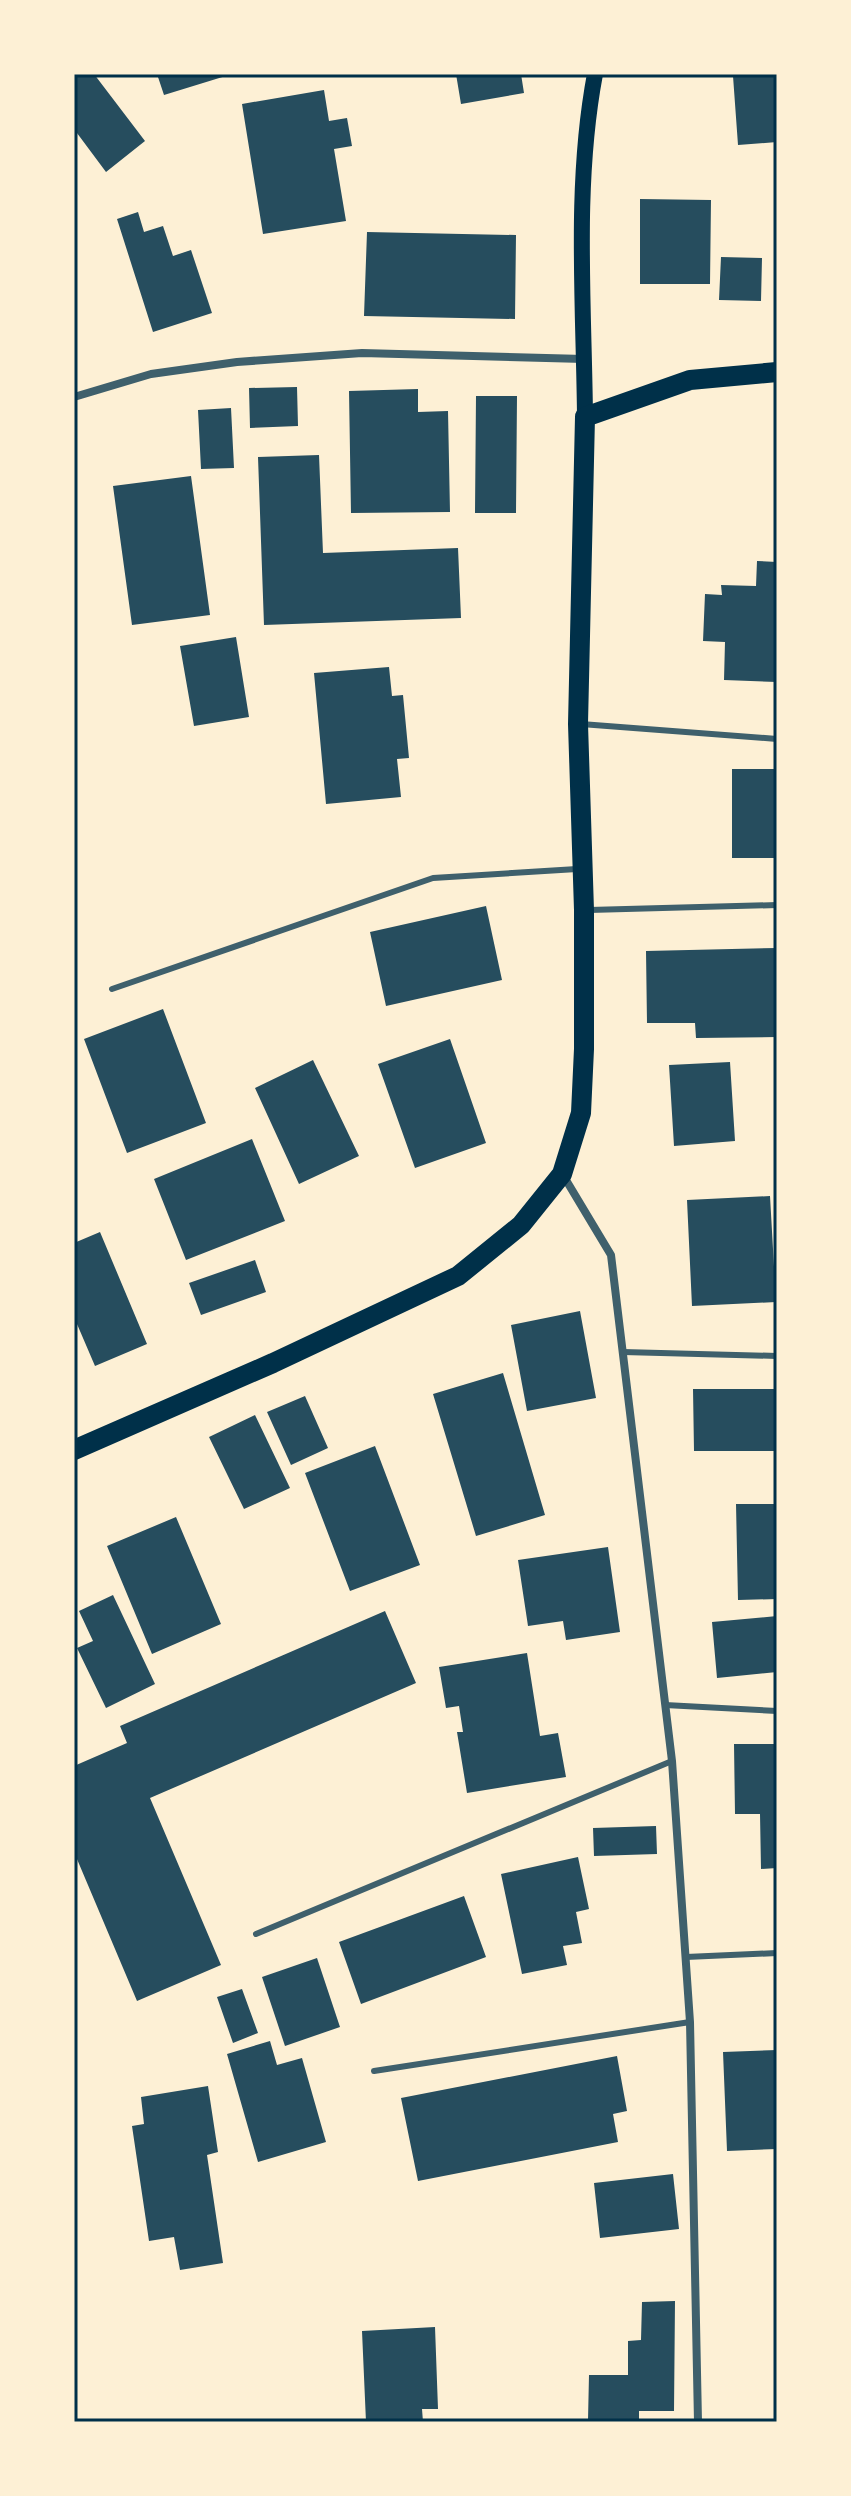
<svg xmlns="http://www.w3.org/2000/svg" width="851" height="2496" font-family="'Roboto Serif',serif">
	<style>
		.building { fill: #264d5e }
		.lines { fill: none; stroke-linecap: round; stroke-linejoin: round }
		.service { stroke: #3f606c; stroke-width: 6 }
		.minor { stroke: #3f606c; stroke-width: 8 }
		.secondary { stroke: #003049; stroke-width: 16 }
		.primary { stroke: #003049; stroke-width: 20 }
		.neatline { fill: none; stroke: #003049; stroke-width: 3 }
	</style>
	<rect width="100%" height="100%" fill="#fdf0d5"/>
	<path class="building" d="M74,74H94L145,141L106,172L74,129Z
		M157,74H229V75L164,95Z
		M456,74H521L524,93L461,104Z
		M777,74V142L738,145L733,76Z
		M324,90L329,121L347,118L352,146L334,149L346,221L263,234L242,104Z
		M640,199L711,200L710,284H640Z
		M138,212L144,232L163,226L173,256L191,250L212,313L153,332L117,219Z
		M367,232L516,235L515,319L364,316Z
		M721,257L762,258L761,301L719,300Z
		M297,387L298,426L250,428L249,388Z
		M418,389V412L448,411L450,512L351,513L349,391Z
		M476,396H517L516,513H475Z
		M231,408L234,468L201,469L198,410Z
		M319,455L323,553L458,548L461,618L264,625L258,457Z
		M191,476L210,615L132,625L113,486Z
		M757,561L777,562V682L724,680L725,642L703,641L705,594L722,595L721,585L756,586Z
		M236,637L249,717L194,726L180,646Z
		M389,667L392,696L403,695L409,758L397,759L401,797L326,804L314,673Z
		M732,769H777V858H732Z
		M486,906L502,980L386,1006L370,932Z
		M777,948V1037L696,1038L695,1023H647L646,951Z
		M163,1009L206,1123L127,1153L84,1039Z
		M450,1039L486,1143L415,1168L378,1064Z
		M313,1060L359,1156L299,1184L255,1088Z
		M730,1062L735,1141L674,1146L669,1065Z
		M252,1139L285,1221L186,1260L154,1179Z
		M770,1196L776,1302L692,1306L687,1200Z
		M100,1232L147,1344L95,1366L74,1317V1243Z
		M255,1260L266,1292L201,1315L189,1283Z
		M580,1311L596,1398L527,1411L511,1325Z
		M503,1373L545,1515L476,1536L433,1394Z
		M693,1389H777V1451H694Z
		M305,1396L328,1448L291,1465L267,1412Z
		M255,1415L290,1488L244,1509L209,1437Z
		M375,1446L420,1565L350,1591L305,1473Z
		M736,1504H777V1599L738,1600Z
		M176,1517L221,1624L152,1654L107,1546Z
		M608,1547L620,1632L566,1640L563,1621L528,1626L518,1560Z
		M113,1595L155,1684L106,1708L77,1648L93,1641L79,1611Z
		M385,1611L416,1683L150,1798L221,1965L137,2001L74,1852V1766L127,1743L120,1726Z
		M777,1616V1672L717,1678L712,1622Z
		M527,1653L540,1736L558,1733L566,1777L467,1793L457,1732H463L459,1706L446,1708L439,1667Z
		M734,1744H777V1868L761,1869L760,1814H735Z
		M656,1826L657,1854L594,1856L593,1828Z
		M578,1857L589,1909L576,1912L582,1943L563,1946L567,1965L522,1974L501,1874Z
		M464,1896L486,1957L361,2004L339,1942Z
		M317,1958L340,2027L285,2046L262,1977Z
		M242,1989L258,2033L233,2043L217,1997Z
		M270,2041L277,2065L302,2058L326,2142L258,2162L227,2054Z
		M777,2050V2149L727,2151L723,2052Z
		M617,2056L627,2111L613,2114L618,2142L418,2181L401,2098Z
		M208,2086L218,2152L207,2155L223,2263L180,2270L174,2237L149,2241L132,2126L144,2124L141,2097Z
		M673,2174L679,2229L600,2238L594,2183Z
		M675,2301L674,2411H639V2420H588L589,2375H628V2341L641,2340L642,2302Z
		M435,2327L438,2409H422L423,2422H366L362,2331Z"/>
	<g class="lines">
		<path class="service" d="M581,724L777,739
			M589,910L777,905
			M112,989L433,878L577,869
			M623,1352L777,1356
			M665,1705L777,1711
			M256,1934L672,1761
			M686,1957L777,1953
			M374,2071L690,2022"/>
		<path class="minor" d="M74,397L151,374L237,362L362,353L584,359
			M563,1175L611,1255L672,1761L690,2022L698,2422"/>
		<path class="secondary" d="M585,417C584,305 574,185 595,74"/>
		<path class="primary" d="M74,1450L273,1363L458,1276L521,1225L562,1174L581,1113L584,1049V910L578,724L585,417L690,380L777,372"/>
	</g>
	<rect width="851" height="2496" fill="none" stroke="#fdf0d5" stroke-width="152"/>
	<rect x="76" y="76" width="699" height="2344" class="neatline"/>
</svg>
